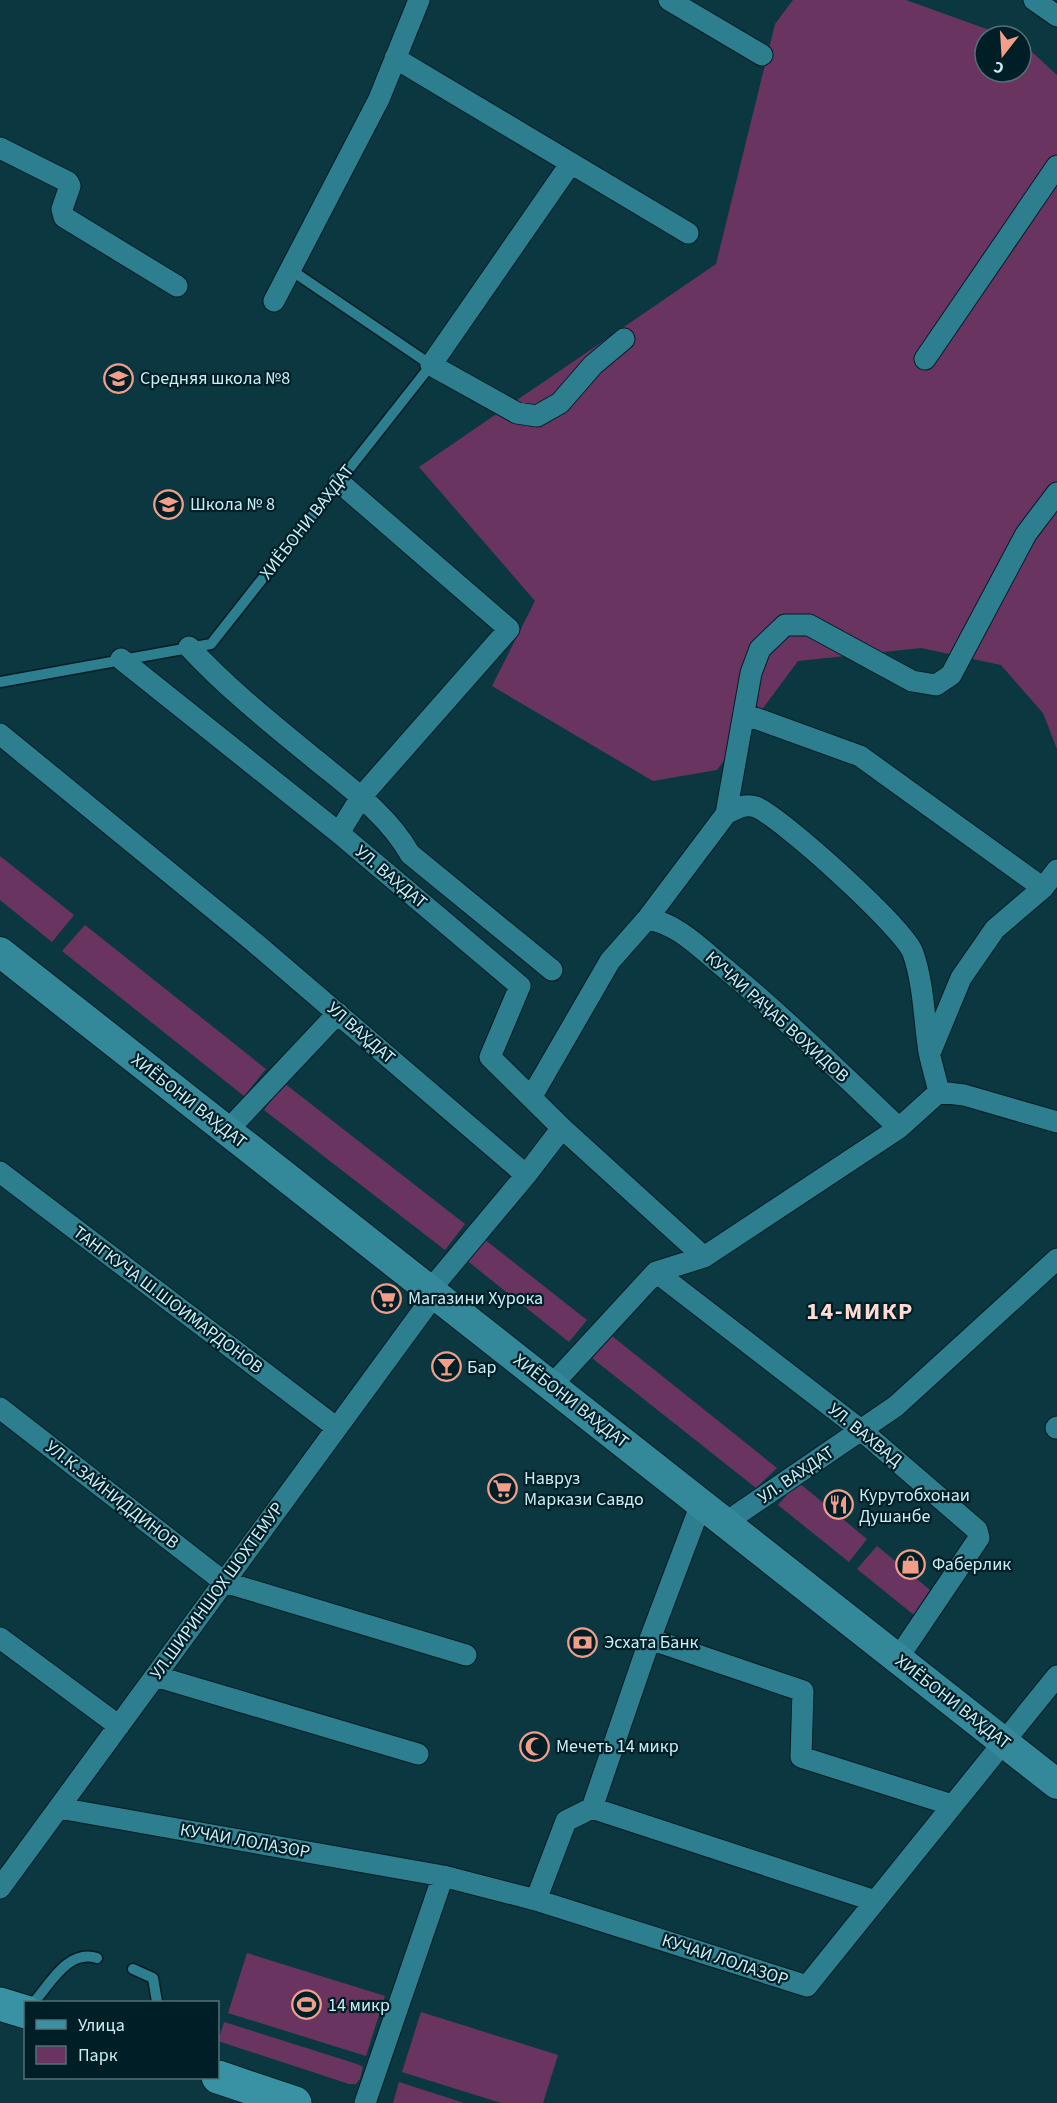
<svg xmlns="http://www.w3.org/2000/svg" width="1057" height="2103" font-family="'Source Sans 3',sans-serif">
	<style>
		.green { fill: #6a3461 }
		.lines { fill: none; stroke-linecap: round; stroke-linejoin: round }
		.service-casing { stroke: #041d22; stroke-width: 13 }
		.minor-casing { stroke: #041d22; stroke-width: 23 }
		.secondary-casing { stroke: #041d22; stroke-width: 32 }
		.primary-casing { stroke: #041d22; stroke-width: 35 }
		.service { stroke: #2d7f90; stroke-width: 10 }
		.minor { stroke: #2d7f90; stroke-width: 21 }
		.secondary { stroke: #33889a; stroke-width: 30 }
		.primary { stroke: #3892a4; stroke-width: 33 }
		.labels { text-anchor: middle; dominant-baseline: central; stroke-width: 4.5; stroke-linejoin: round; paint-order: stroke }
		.poi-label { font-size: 18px; fill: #c8eef6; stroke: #001e25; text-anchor: start }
		.street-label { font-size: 18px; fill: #c8eef6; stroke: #001e25 }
		.district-label { font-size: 24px; font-weight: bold; letter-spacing: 1.5px; fill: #fedbd3; stroke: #001e25 }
	</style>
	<rect width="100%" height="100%" fill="#0b3840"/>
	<path class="green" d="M793,0H906L1006,36H985V72H1021V42L1057,75V749L1043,713L1001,665L921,648L798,661L717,770L653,781L492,686L535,601L419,467L716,264L775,24Z
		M0,856L74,915L52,942L0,900Z
		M85,925L266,1069L244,1096L62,951Z
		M284,1083L465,1224L445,1250L264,1110Z
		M484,1239L587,1320L569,1342L465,1259Z
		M612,1336L777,1468L756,1488L592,1358Z
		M798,1482L867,1539L849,1562L778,1505Z
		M877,1546L930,1590L914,1615L857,1569Z
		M247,1953L385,1996L366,2056L228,2013Z
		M421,2012L558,2055L543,2103H501L402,2072Z
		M224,2022L357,2064L363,2067L360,2079L356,2084H349L218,2041Z
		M399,2082L464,2103H393Z"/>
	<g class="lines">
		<defs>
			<path id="service" d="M0,682L211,644L431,365L291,270
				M133,1969L153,1978L157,2002
				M34,2002C51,1983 68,1949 97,1958"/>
			<path id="minor" d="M669,0L762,55
				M1034,0L1057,16
				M395,58L688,233
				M0,148L68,182L70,186L62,209L64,217L177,286
				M571,163L431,365L517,413L537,416L560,403L593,365L624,339
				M274,301L379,99L419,0
				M925,359L1057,166
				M189,647C228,689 272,724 316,760C349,787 389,816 410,854L552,970
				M121,659L339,833L520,986L490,1057L562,1128
				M744,714L860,756L1043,888
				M0,734L254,942L526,1175L562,1128L704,1257
				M726,814L751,673L760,649L785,625H809L912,681L936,685L951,675L1026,534L1057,493
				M339,833L361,797L509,629L339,482
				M647,919L726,814C736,809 744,803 756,807C781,817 905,929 913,953C924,985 924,1020 929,1052C932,1066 936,1079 939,1092
				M930,1053L961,978L995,929L1043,888L1057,870
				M532,1096L610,961L647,919C678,923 703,951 727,970C787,1020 842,1074 899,1128
				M227,1131L338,1013
				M0,1172L337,1428
				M656,1272L861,1430L977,1530L979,1538L898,1658
				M430,1290L526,1175
				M551,1386L656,1272L704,1257L899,1128L939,1092L964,1095L1057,1122
				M0,1408L224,1582L466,1655
				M1056,1428L1057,1427
				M701,1504L650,1639L592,1808L566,1821L536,1900L807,1986L1057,1676
				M725,1523L896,1406L1057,1259
				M0,1638L119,1726
				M650,1639L803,1691L801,1757L952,1805
				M155,1676L418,1754
				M59,1808L443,1876L536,1900
				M592,1808L875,1901
				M0,1888L435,1294
				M365,2103L443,1876"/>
			<path id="secondary" d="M0,952L1057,1784"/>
			<path id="primary" d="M0,2004L26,2012
				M218,2077L295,2103"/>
		</defs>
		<use href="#service" class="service-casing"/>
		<use href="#minor" class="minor-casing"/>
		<use href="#secondary" class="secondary-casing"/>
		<use href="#primary" class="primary-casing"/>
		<use href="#service" class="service"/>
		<use href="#minor" class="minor"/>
		<use href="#secondary" class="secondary"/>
		<use href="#primary" class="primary"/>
	</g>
	<defs>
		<symbol id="school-ring" viewBox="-11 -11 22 22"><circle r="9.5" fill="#001e25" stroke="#f49e8a" stroke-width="1.5"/><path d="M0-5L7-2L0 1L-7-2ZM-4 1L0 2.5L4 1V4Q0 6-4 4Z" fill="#f49e8a"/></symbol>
		<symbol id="supermarket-ring" viewBox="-11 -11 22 22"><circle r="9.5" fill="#001e25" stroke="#f49e8a" stroke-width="1.5"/><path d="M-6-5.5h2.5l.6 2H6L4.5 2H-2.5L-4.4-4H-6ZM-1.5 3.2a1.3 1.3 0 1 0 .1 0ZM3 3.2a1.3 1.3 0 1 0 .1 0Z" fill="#f49e8a"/></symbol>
		<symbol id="bar-ring" viewBox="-11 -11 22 22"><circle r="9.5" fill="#001e25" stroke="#f49e8a" stroke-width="1.5"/><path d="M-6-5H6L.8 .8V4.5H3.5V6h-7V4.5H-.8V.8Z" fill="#f49e8a"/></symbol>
		<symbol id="restaurant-ring" viewBox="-11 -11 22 22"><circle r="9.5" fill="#001e25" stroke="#f49e8a" stroke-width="1.5"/><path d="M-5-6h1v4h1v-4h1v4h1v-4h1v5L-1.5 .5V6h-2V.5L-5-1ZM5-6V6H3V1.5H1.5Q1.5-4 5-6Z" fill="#f49e8a"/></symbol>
		<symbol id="shop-ring" viewBox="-11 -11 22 22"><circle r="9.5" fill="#001e25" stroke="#f49e8a" stroke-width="1.5"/><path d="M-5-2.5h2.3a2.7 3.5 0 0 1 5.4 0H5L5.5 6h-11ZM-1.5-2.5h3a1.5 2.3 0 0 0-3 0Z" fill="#f49e8a"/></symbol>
		<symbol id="bank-ring" viewBox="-11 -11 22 22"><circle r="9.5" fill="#001e25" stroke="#f49e8a" stroke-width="1.5"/><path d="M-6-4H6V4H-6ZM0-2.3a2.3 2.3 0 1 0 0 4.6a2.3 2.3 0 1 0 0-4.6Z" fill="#f49e8a"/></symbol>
		<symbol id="mosque-ring" viewBox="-11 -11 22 22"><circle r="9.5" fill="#001e25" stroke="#f49e8a" stroke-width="1.5"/><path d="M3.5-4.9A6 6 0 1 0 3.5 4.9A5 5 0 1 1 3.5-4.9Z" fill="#f49e8a"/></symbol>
		<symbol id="stadium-ring" viewBox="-11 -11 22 22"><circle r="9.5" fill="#001e25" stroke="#f49e8a" stroke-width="1.5"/><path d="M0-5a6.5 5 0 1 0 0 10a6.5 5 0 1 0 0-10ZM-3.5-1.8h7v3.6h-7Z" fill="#f49e8a"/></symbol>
	</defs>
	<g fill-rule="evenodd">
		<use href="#school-ring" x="102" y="362" width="33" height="33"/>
		<use href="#school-ring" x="152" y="488" width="33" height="33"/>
		<use href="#supermarket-ring" x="370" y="1282" width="33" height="33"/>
		<use href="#bar-ring" x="430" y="1350" width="33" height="33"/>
		<use href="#supermarket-ring" x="486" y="1472" width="33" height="33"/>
		<use href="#restaurant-ring" x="822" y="1488" width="33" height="33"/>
		<use href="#shop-ring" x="894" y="1548" width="33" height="33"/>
		<use href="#bank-ring" x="566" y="1626" width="33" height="33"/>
		<use href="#mosque-ring" x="518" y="1730" width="33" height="33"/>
		<use href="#stadium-ring" x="290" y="1988" width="33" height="33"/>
	</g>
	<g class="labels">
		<g class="poi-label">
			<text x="140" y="378">Средняя школа №8</text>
			<text x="190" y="504">Школа № 8</text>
			<text x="408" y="1298">Магазини Хурока</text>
			<text x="467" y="1367">Бар</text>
			<text x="524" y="1478">Навруз<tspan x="524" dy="21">Маркази Савдо</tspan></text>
			<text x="859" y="1495">Курутобхонаи<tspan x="859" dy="21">Душанбе</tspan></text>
			<text x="932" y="1564">Фаберлик</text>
			<text x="604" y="1642">Эсхата Банк</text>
			<text x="556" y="1746">Мечеть 14 микр</text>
			<text x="328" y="2005">14 микр</text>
		</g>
		<g class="street-label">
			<text transform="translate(307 522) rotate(-52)">ХИЁБОНИ ВАХДАТ</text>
			<text transform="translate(391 877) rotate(40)">УЛ. ВАХДАТ</text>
			<text transform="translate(777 1017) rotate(42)">КУЧАИ РАҶАБ ВОҲИДОВ</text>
			<text transform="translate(361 1033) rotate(41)">УЛ ВАҲДАТ</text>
			<text transform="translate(189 1101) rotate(38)">ХИЁБОНИ ВАҲДАТ</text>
			<text transform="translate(168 1300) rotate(37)">ТАНГКУЧА Ш.ШОИМАРДОНОВ</text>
			<text transform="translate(571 1401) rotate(38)">ХИЁБОНИ ВАҲДАТ</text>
			<text transform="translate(865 1435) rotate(39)">УЛ. ВАХВАД</text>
			<text transform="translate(796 1475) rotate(-34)">УЛ. ВАХДАТ</text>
			<text transform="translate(112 1495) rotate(38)">УЛ.К.ЗАЙНИДДИНОВ</text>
			<text transform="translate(217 1591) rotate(-54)">УЛ.ШИРИНШОХ ШОХТЕМУР</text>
			<text transform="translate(953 1702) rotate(38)">ХИЁБОНИ ВАҲДАТ</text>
			<text transform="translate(245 1841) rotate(10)">КУЧАИ ЛОЛАЗОР</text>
			<text transform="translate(725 1960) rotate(18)">КУЧАИ ЛОЛАЗОР</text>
		</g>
		<g class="district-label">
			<text x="860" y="1311">14-МИКР</text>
		</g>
	</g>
	<rect x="24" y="2001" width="195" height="78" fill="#001e25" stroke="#507179" stroke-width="1.5"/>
	<rect x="36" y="2020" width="30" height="9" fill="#3892a4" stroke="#507179" stroke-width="1.5"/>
	<text x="78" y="2031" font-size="18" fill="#c8eef6">Улица</text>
	<rect x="36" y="2046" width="30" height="18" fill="#6a3461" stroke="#507179" stroke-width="1.5"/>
	<text x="78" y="2061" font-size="18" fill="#c8eef6">Парк</text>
	<g transform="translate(1003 54) rotate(197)"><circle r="28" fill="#001e25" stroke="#507179" stroke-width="1.5"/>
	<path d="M0-4.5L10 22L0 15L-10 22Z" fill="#f49e8a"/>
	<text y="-9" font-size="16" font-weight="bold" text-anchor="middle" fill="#c8eef6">С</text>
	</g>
</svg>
